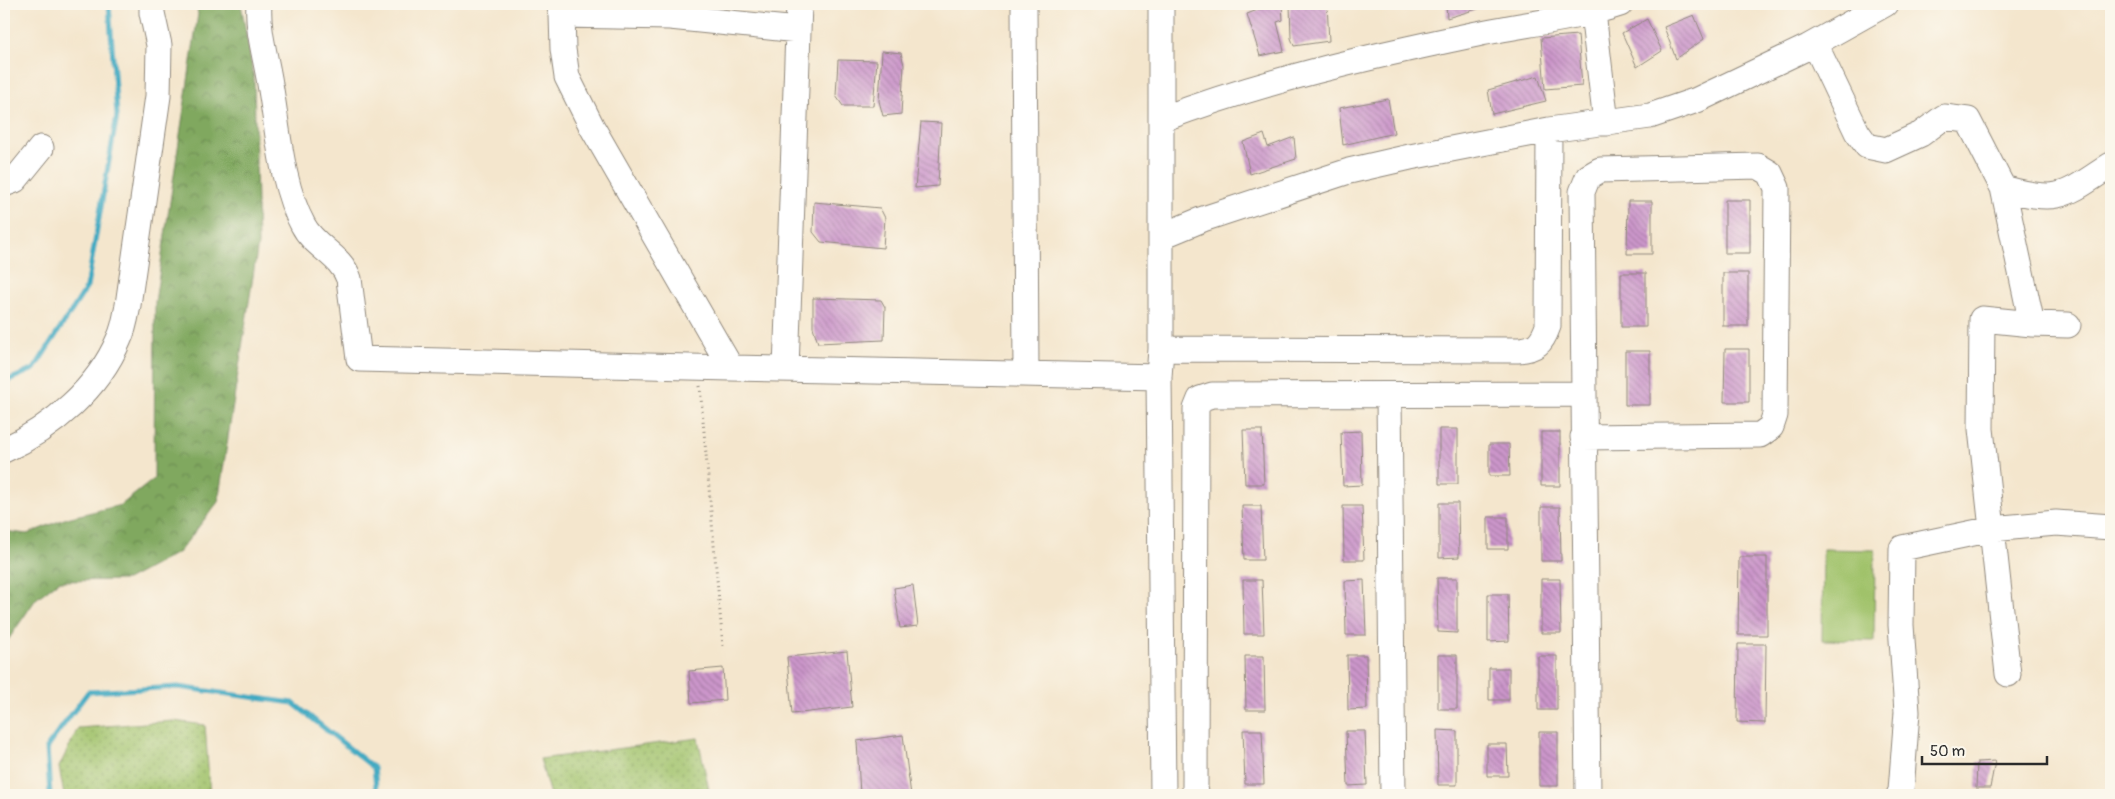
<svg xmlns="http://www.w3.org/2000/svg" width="2115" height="799" font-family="Pangolin,sans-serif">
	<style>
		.grass { fill: url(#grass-dots); stroke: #66764b }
		.forest { fill: url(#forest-crowns); stroke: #566a45 }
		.garden { fill: #a0c26b; stroke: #66764b }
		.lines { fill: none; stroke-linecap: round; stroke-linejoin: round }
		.stream { stroke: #42aac2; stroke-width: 5 }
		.building { fill: url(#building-back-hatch) }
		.minor-casing { stroke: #90887c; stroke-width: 27 }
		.path { stroke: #90887c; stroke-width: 3; stroke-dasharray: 1 4; stroke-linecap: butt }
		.minor { stroke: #fff; stroke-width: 25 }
	</style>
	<defs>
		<pattern id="grass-dots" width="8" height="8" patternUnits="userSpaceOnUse" patternTransform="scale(1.25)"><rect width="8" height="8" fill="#a0c26b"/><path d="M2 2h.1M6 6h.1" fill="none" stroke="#839e58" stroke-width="1.8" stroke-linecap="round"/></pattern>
		<pattern id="forest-crowns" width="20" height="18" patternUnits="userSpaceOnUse" patternTransform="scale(1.25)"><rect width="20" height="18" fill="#80a85f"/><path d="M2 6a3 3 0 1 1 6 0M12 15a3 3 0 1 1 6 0" fill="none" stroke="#69894f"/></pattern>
		<pattern id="building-back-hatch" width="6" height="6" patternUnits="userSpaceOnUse" patternTransform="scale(1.25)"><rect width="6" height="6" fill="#cc96cb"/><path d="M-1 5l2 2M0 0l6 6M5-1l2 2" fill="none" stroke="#a67ba5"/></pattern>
	</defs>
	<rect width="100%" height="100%" fill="#fbf7ec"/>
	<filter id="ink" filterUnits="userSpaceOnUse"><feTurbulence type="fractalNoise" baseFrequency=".02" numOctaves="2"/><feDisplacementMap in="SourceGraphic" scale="10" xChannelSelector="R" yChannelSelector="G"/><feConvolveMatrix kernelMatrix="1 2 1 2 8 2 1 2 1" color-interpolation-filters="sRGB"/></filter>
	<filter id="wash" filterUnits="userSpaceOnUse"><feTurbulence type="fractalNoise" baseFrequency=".0096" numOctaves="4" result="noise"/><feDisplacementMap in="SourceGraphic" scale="20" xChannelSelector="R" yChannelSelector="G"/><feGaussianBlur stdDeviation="1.12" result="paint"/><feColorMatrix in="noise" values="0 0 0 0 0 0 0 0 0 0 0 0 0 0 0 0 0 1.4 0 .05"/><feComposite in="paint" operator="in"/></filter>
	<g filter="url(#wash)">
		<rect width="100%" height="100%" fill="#f4e6cd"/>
		<path class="grass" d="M173,721L205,725L210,795H64L59,767L78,728Z
			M698,738L710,795H550L540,759Z"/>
		<path class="forest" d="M196,4H241L254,79L258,244L218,502L179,552L127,580L59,581L36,599L4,646V531L27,534L67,518L121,505L154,479L155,302L198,14Z"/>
		<path class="garden" d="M1823,549L1875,550L1874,641L1822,640Z"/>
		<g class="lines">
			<path class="stream" d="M4,382L34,369L87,287L117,115L109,4
				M50,795L47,747L88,692L178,687L293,703L374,768L377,795"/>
		</g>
		<g id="blocks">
			<path class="building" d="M1273,4L1282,5L1283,20L1277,22L1284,51L1260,56L1247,14Z
				M1290,4H1327L1329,41L1294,46L1291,38Z
				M1446,4H1483L1484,7L1447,18Z
				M1694,15L1704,39L1676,59L1664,27Z
				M1647,19L1662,51L1637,67L1622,33Z
				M1578,35L1582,86L1545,89L1541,38Z
				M882,51L901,53L904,65L901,114L883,116L879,101Z
				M838,60L877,61L873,106H843L836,96Z
				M1538,76L1546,101L1492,114L1488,90Z
				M1388,99L1394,133L1343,145L1339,108Z
				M921,122L941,123L938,186L915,188Z
				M1264,134L1268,147L1294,137L1296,159L1250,174L1243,142Z
				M1725,200H1750V253H1725Z
				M1628,201H1652V254H1627Z
				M814,202L880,208L885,218L883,248L821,242L813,232Z
				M1621,273H1646V327H1621Z
				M1723,273H1748V326H1723Z
				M813,298L881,300L885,307L884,340L818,343L813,327Z
				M1725,349H1749V402H1724Z
				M1625,351H1650V405H1625Z
				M1439,429H1458V484H1439Z
				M1243,430H1262L1264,484H1245Z
				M1361,431L1362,485L1343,486L1341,432Z
				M1541,432H1560V486H1541Z
				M1489,444H1509L1510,476H1489Z
				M1439,503H1458L1459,557L1439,558Z
				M1242,506H1261L1263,560H1244Z
				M1343,506H1362L1364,560H1344Z
				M1541,507H1560L1561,561H1541Z
				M1488,517H1508V549H1488Z
				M1739,557H1767V635H1738Z
				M1437,578H1457V633L1438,632Z
				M1541,579H1560L1561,633H1541Z
				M1243,580H1262L1264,634H1244Z
				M1364,580L1366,635H1346L1345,581Z
				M913,585L918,626L900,628L894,588Z
				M1488,594H1508L1509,641L1488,642Z
				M1738,644H1766L1765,723L1737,722Z
				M847,651L852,707L792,714L787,657Z
				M1347,655H1366L1367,709L1348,710Z
				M1438,655H1457V709H1438Z
				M1245,656H1264L1265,710H1246Z
				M1538,656H1557V710H1538Z
				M723,668L725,700L691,703L689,671Z
				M1489,668H1509V700H1489Z
				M1243,730H1262L1264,784H1245Z
				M1437,730L1457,731V785H1438Z
				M1346,731H1365L1367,785L1348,786Z
				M1539,732H1558V786H1539Z
				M903,735L911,795H860L857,741Z
				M1487,744H1507L1508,776H1487Z
				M1995,761L1990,788H1976L1977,762Z"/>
		</g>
	</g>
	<g filter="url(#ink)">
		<use href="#blocks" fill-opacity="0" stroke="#90887c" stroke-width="1"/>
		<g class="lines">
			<defs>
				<path id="minor" d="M259,4C257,30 266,58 270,84C278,128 281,185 303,225C314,247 341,255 349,279L359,359L731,368
					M559,4L562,15L563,49L567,77L592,127L731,368L1159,377
					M1024,4L1026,374
					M1161,4V349L1159,377L1163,795
					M1592,4L1606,123
					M562,15L670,17L798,30
					M1815,44L1857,132L1867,146L1886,150L1921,134L1944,117L1968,120L2003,188C2060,204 2064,196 2111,165
					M1162,119C1263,81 1367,57 1472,35C1521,24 1572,20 1620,4
					M4,184L15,180L41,148
					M2003,188L2032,324L1982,319L1981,429L2008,674
					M1162,236L1203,219L1349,171L1410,157L1549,130L1650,116L1697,100L1808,47L1885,4
					M2032,324L2068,325
					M1161,349L1518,350C1536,349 1542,343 1548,326L1549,130
					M786,369L799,4
					M1389,395L1393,795
					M1583,437L1760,435L1771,427L1775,415L1777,188L1770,173L1758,166L1600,170L1588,177L1582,192L1588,795
					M4,450C52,428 98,389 119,339C124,329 126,316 128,305L158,96L159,45L152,13V4
					M1197,795L1195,789L1196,409L1200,399L1212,395L1584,394
					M1899,795L1901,791L1907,712L1901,625L1902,548L1992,529L2056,523L2111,527"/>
			</defs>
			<use href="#minor" class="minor-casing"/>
			<path class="path" d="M700,386L723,647"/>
			<use href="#minor" class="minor"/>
		</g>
	</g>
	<rect width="2115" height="799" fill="none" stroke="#fbf7ec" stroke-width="20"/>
	<path d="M1922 756v8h125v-8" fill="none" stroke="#2b2b2b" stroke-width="2.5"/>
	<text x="1930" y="756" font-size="15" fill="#2b2b2b" stroke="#fbf7ec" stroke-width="4" paint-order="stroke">50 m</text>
</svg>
